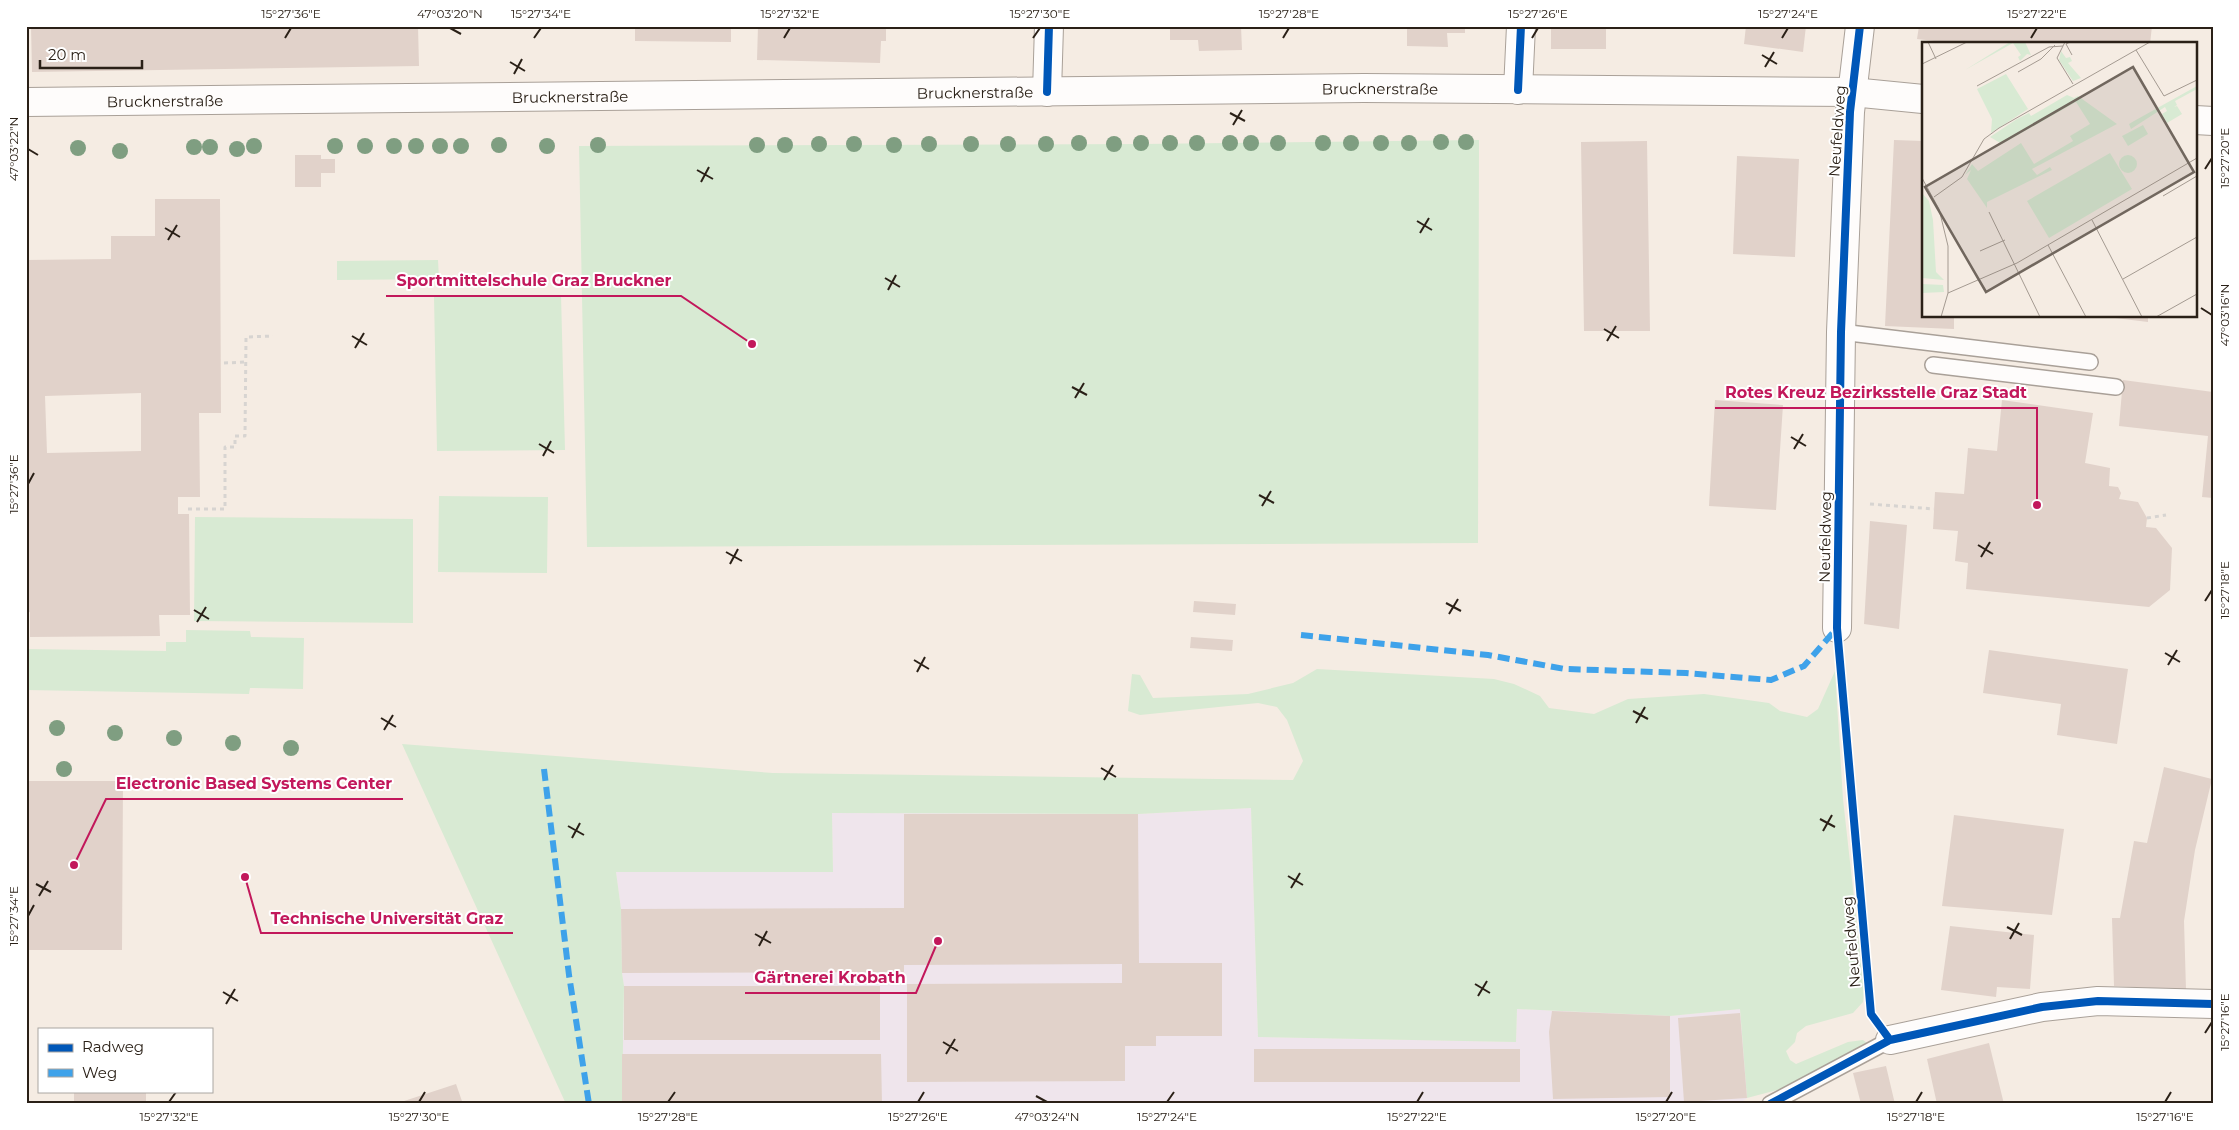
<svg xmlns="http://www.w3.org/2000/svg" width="2239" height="1130" font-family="Montserrat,sans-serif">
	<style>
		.commercial { fill: #efe5ec }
		.green { fill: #d8ead3 }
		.building { fill: #e1d2ca; fill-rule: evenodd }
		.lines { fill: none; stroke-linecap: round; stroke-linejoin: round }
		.service-casing { stroke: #a9a098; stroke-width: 18 }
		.minor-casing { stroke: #a9a098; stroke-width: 30 }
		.secondary-casing { stroke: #a9a098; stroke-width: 30 }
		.path { stroke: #d7d4d1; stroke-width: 3; stroke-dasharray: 4 4; stroke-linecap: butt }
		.service { stroke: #fefcfb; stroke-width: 15 }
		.minor { stroke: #fefcfb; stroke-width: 28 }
		.secondary { stroke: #fefcfb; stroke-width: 28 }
		.quiet { stroke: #3ea2ea; stroke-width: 6; stroke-dasharray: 12 6; stroke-linecap: butt }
		.cycleway-casing { stroke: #fff; stroke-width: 11 }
		.cycleway { stroke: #0057b8; stroke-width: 8 }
		.tree { fill: #7f9e81 }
		.ticks { fill: none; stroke: #2a2017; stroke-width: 2 }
		.labels { text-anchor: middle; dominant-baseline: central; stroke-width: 4; stroke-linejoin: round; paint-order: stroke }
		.street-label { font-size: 15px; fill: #2a2017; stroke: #fff }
		.inset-road { fill: none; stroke: #a49a91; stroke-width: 1 }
		.view { fill: #71675e; fill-opacity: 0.15; stroke: #71675e; stroke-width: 2.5 }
		.inset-edge { fill: none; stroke: #2a2017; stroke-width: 2.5 }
		.leader { fill: none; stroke: #c2185b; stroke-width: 2 }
		.callout-dot { fill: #c2185b; stroke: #fff; stroke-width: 2 }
		.callout-label { font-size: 16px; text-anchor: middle; font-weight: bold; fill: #c2185b; stroke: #fff; stroke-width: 4; stroke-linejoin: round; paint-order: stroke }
		.neatline { fill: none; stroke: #2a2017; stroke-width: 2 }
		.ticks-label { font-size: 12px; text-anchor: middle; fill: #2a2017 }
	</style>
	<rect width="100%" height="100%" fill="#f5ece3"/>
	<path class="commercial" d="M1251,808L1258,1037L1516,1042L1517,1009L1670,1016L1740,1009L1747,1098L1739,1104H622L624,986L622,973L621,909L616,872H833L832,813L1138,814Z"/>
	<path class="green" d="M1479,140L1478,543L587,547L579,146L1142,144Z
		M438,260L439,279L337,280V261Z
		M561,295L565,450L437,451L434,297Z
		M439,496L548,497L547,573L438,572Z
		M195,517L413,519V623L194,621Z
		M186,630L250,631L251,637L304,638L303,689L250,688L249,694L26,690V649L166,651V642H186Z
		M1317,669L1494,679L1514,684L1540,696L1549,708L1594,714L1628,699L1704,694L1769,703L1780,711L1807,717L1818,709L1835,671L1843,799L1864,988L1863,1002L1853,1013L1806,1026L1797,1033L1795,1042L1786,1051L1790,1060L1796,1064L1848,1042L1863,1040L1867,1043L1865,1047L1785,1088L1747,1098L1740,1009L1670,1016L1517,1009L1516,1042L1258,1037L1251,808L1138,814L832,813L833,872H616L621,909L622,973L624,986L622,1104H566L402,744L773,773L1293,780L1303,761L1287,720L1277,707L1258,703L1140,715L1128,711L1132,674L1140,675L1153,698L1248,694L1293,683Z"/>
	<path class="building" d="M31,26H418L419,66L32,72Z
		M635,26H731V42L635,41Z
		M758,26H886V41H881L880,63L757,60Z
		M1170,26H1241L1242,50L1199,51L1198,40H1170Z
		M1407,26H1465V33H1447L1448,47L1407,46Z
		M1551,26H1606V49H1551Z
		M1746,26H1806L1803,52L1744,44Z
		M1919,26H2152L2150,44H1961L1917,39Z
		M1894,140L1923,141V316H1954V329L1885,326Z
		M1647,141L1650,331H1584L1581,142Z
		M295,155H321V159H335V173H321V187H295Z
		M1737,156L1799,159L1795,257L1733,254Z
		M155,199H220L221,413H199L200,497H178V514H189L190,615H159L160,636L30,637V612L26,613V260L111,259V236H155ZM141,393V451L47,453L45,396Z
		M2107,316H2148V322L2107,317Z
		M2123,380L2213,392V498L2202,497L2208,436L2119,426Z
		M1715,400L1783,405L1776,510L1709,506Z
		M2002,400L2093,413L2085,463L2110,468L2109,486L2118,487L2121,493L2119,499L2138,502L2147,518L2146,527L2156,528L2172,548L2170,590L2149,607L1966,589L1968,563L1955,561L1958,531L1933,529L1935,492L1964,494L1968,448L1997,451Z
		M1870,521L1907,525L1899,629L1864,624Z
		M1194,601L1236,604L1235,615L1193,612Z
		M1191,637L1233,640L1232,651L1190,648Z
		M1989,650L2128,669L2117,744L2057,735L2061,704L1983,693Z
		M2164,767L2212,779L2195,850L2184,921L2186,990L2114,986L2112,918H2120L2134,841L2147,843Z
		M26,781H123L122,950H26Z
		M904,814H1138L1139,963H1222V1036H1156V1046H1125V1081L907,1082V984L1122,983V964L904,965V972L622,973L621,909L904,908Z
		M1954,815L2064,829L2052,915L1942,906Z
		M1950,926L2034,935L2030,989L1997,987L1996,997L1941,990Z
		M624,986H880V1040H624Z
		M1552,1011L1670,1016V1097L1553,1099L1549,1032Z
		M1740,1013L1747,1098L1684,1102L1678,1018Z
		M1989,1043L2004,1104H1937L1927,1059Z
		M1254,1049H1520V1082H1254Z
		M622,1054H881L882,1104H622Z
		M1886,1066L1895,1104H1861L1853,1073Z
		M456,1084L463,1104H398V1103Z
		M74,1091H146V1104H74Z
		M1156,1101H1411L1412,1104H1156Z"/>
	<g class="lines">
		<defs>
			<path id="service" d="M1841,332L2090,362
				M1933,365L2116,387
				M1770,1104L1890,1040"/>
			<path id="minor" d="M1518,90L1521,26
				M1047,92L1049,26
				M1837,628L1841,332L1850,112L1860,26
				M1890,1040L2042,1007L2098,1001L2213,1004"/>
			<g id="secondary">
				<path id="s1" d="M26,102L1364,88L1852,92L1923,99"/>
				<path d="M2195,120L2213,121"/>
			</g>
		</defs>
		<use href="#service" class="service-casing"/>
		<use href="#minor" class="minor-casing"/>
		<use href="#secondary" class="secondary-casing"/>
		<path class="path" d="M224,363L246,362
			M1870,504L1934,509
			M188,509H225V447H235V436H245L246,337L273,336
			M2147,518L2166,515"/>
		<use href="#service" class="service"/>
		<use href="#minor" class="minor"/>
		<use href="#secondary" class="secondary"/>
		<path class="quiet" d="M1301,635L1488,655L1565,669L1686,673L1771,680L1804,666L1837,628
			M544,769L569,975L589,1104"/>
		<defs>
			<path id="cycleway" d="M1860,26L1850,112L1841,332L1837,628L1871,1014L1890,1040
				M1518,90L1521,26
				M1047,92L1049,26
				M1770,1104L1890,1040L2042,1007L2098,1001L2213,1004"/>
		</defs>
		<use href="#cycleway" class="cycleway-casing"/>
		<use href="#cycleway" class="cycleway"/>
	</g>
	<g class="tree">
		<circle cx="1441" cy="142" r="8"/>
		<circle cx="1466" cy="142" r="8"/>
		<circle cx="1079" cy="143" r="8"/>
		<circle cx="1141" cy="143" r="8"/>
		<circle cx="1170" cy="143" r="8"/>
		<circle cx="1197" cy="143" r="8"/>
		<circle cx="1230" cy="143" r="8"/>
		<circle cx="1251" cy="143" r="8"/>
		<circle cx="1278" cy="143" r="8"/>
		<circle cx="1323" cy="143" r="8"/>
		<circle cx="1351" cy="143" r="8"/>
		<circle cx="1381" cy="143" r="8"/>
		<circle cx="1409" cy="143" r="8"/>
		<circle cx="819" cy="144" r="8"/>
		<circle cx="854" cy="144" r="8"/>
		<circle cx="929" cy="144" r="8"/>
		<circle cx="971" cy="144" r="8"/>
		<circle cx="1008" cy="144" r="8"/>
		<circle cx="1046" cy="144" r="8"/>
		<circle cx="1114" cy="144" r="8"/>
		<circle cx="499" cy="145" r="8"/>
		<circle cx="598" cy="145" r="8"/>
		<circle cx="757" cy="145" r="8"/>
		<circle cx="785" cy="145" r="8"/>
		<circle cx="894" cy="145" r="8"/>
		<circle cx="254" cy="146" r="8"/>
		<circle cx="335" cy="146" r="8"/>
		<circle cx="365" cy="146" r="8"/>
		<circle cx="394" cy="146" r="8"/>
		<circle cx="416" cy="146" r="8"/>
		<circle cx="440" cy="146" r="8"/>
		<circle cx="461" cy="146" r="8"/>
		<circle cx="547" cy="146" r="8"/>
		<circle cx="194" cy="147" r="8"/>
		<circle cx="210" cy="147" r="8"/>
		<circle cx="78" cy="148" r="8"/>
		<circle cx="237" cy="149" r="8"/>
		<circle cx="120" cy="151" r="8"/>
		<circle cx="57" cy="728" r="8"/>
		<circle cx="115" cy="733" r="8"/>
		<circle cx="174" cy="738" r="8"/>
		<circle cx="233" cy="743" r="8"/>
		<circle cx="291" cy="748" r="8"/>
		<circle cx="64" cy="769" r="8"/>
	</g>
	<path class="ticks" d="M450,28L461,34M285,38L291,28M534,38L541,28M784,38L790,28M1033,38L1040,28M1283,38L1289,28M1532,38L1538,28M1782,38L1788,28M2031,38L2037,28M1762,55L1777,64M510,62L525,71M1765,67L1774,52M514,74L522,59M1230,113L1245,121M1233,125L1242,110M28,149L38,155M2205,169L2212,158M697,170L713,179M701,182L709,167M1417,221L1432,230M165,228L180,237M1420,233L1429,218M168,240L177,225M885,278L900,287M888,290L896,275M2201,308L2212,315M1604,329L1619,338M352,336L367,345M1607,341L1616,326M355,348L364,333M1072,387L1087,395M1075,398L1084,383M1791,437L1806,446M539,444L554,453M1794,449L1803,434M543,456L551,441M28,484L34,473M1259,495L1274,503M1262,506L1271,491M1978,545L1993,554M726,552L742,561M1981,557L1990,542M730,564L738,549M2205,601L2212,590M1446,603L1461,611M194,610L209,619M1449,614L1458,599M197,622L206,607M2165,653L2180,662M914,660L929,669M2168,665L2177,650M917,672L925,657M1633,711L1648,719M381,718L396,727M1636,723L1645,707M384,730L393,715M1101,768L1116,777M1104,780L1113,765M1820,819L1835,827M568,826L584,835M1823,831L1832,815M572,838L580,823M1288,876L1303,885M36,884L51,892M1291,888L1300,873M39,896L48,881M28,916L34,905M2007,927L2022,935M755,934L771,943M2010,939L2019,923M759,946L767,931M1475,984L1490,993M223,992L238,1001M1478,996L1487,981M226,1004L235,989M2205,1033L2212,1022M943,1042L958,1051M946,1054L955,1039M1036,1096L1047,1102M169,1102L176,1092M419,1102L425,1092M668,1102L675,1092M918,1102L924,1092M1167,1102L1174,1092M1417,1102L1423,1092M1666,1102L1672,1092M1916,1102L1922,1092M2165,1102L2171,1092"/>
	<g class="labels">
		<g class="street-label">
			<text stroke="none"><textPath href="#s1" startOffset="1354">Brucknerstraße</textPath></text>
			<text stroke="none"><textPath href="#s1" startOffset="949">Brucknerstraße</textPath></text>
			<text stroke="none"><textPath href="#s1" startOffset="544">Brucknerstraße</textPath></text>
			<text stroke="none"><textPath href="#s1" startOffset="139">Brucknerstraße</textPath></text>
			<text transform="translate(1837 131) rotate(-86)">Neufeldweg</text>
			<text transform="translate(1825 537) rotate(-89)">Neufeldweg</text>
			<text transform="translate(1851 942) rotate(-95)">Neufeldweg</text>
		</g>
	</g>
	<g transform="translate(1922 42)">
		<rect width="275" height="275" fill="#f5ece3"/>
		<path d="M88,0H103L109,13L105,12L98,19L96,15L99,13L91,1L43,28ZM139,9L144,16L148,15L150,19L146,21L159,36L151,39L137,18ZM84,32L106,67L69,91L70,77L55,47ZM275,44V47L253,59L255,63L252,65L255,64L260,72L245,81L240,72L245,69L243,65L209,87L207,82L212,79ZM145,53L152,56L156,54L195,82L110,127L115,133L128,125L130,128L65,160V166L45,137L49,128L43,133L50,122L56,129L99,101L112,122L151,99L148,94L168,82L154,60L80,102L68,95L95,77L107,71L109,74ZM221,83L226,92L206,104L200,94ZM188,111L210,147L127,196L105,159ZM197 122a9 9 0 1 1 18 0a9 9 0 1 1-18 0ZM0,151L7,159L11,178L14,230L22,238L0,236ZM0,242L21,243L22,250L0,251Z" fill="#d8ead3"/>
		<path class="inset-road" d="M6,0L14,17M143,0L135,16L151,42M148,0L144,2L150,13M214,8L242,54L275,38M0,22L45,0M96,30L119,17L133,3M55,44L127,5L141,4M0,136L17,167L26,204V251L19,275M241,154L275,134M12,155L40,135L62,97L77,86L228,0M67,170L118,275M170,178L220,275M126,203L164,275M58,209L83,198M201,237L275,195M26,251L95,221L275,116M234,275L275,252"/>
		<path class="view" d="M211,25L272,130L64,250L3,145Z"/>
		<rect width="275" height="275" class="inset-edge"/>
	</g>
	<path class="leader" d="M752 344L681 296H386M2037 505L2037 408H1715M74 865L106 799H403M245 877L261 933H513M938 941L916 993H745"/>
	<g class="callout-dot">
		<circle cx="752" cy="344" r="5"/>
		<circle cx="2037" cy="505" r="5"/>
		<circle cx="74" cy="865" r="5"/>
		<circle cx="245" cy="877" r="5"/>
		<circle cx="938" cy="941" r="5"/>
	</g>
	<g class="callout-label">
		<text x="534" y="286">Sportmittelschule Graz Bruckner</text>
		<text x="1876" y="398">Rotes Kreuz Bezirksstelle Graz Stadt</text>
		<text x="254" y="789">Electronic Based Systems Center</text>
		<text x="387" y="924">Technische Universität Graz</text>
		<text x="830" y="983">Gärtnerei Krobath</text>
	</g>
	<rect width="2239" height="1130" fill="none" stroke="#ffffff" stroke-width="55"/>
	<rect x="38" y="1028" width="175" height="65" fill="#ffffff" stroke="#aaa6a2"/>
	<rect x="48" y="1044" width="25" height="8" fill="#0057b8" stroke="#aaa6a2"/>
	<text x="82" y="1052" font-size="15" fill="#2a2017">Radweg</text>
	<rect x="48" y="1069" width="25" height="8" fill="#3ea2ea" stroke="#aaa6a2"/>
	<text x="82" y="1078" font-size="15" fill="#2a2017">Weg</text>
	<path d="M40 60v8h102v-8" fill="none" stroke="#2a2017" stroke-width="2.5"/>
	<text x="48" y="60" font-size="15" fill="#2a2017" stroke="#ffffff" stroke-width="4" paint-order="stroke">20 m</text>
	<rect x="28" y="28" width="2184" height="1074" class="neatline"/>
	<g class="ticks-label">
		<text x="291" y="18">15°27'36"E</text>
		<text x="450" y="18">47°03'20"N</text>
		<text x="541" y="18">15°27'34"E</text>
		<text x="790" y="18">15°27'32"E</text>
		<text x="1040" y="18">15°27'30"E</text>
		<text x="1289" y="18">15°27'28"E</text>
		<text x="1538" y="18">15°27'26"E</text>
		<text x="1788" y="18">15°27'24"E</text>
		<text x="2037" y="18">15°27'22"E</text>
		<text transform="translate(14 149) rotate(-90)" y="4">47°03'22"N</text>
		<text transform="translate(2225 158) rotate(-90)" y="4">15°27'20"E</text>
		<text transform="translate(2225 315) rotate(-90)" y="4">47°03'16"N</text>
		<text transform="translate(14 484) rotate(-90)" y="4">15°27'36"E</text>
		<text transform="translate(2225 590) rotate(-90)" y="4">15°27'18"E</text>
		<text transform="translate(14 916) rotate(-90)" y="4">15°27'34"E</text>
		<text transform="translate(2225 1022) rotate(-90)" y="4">15°27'16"E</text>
		<text x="169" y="1121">15°27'32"E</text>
		<text x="419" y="1121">15°27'30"E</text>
		<text x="668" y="1121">15°27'28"E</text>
		<text x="918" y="1121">15°27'26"E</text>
		<text x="1047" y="1121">47°03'24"N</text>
		<text x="1167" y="1121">15°27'24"E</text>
		<text x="1417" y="1121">15°27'22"E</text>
		<text x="1666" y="1121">15°27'20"E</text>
		<text x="1916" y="1121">15°27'18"E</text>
		<text x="2165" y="1121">15°27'16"E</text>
	</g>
</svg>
